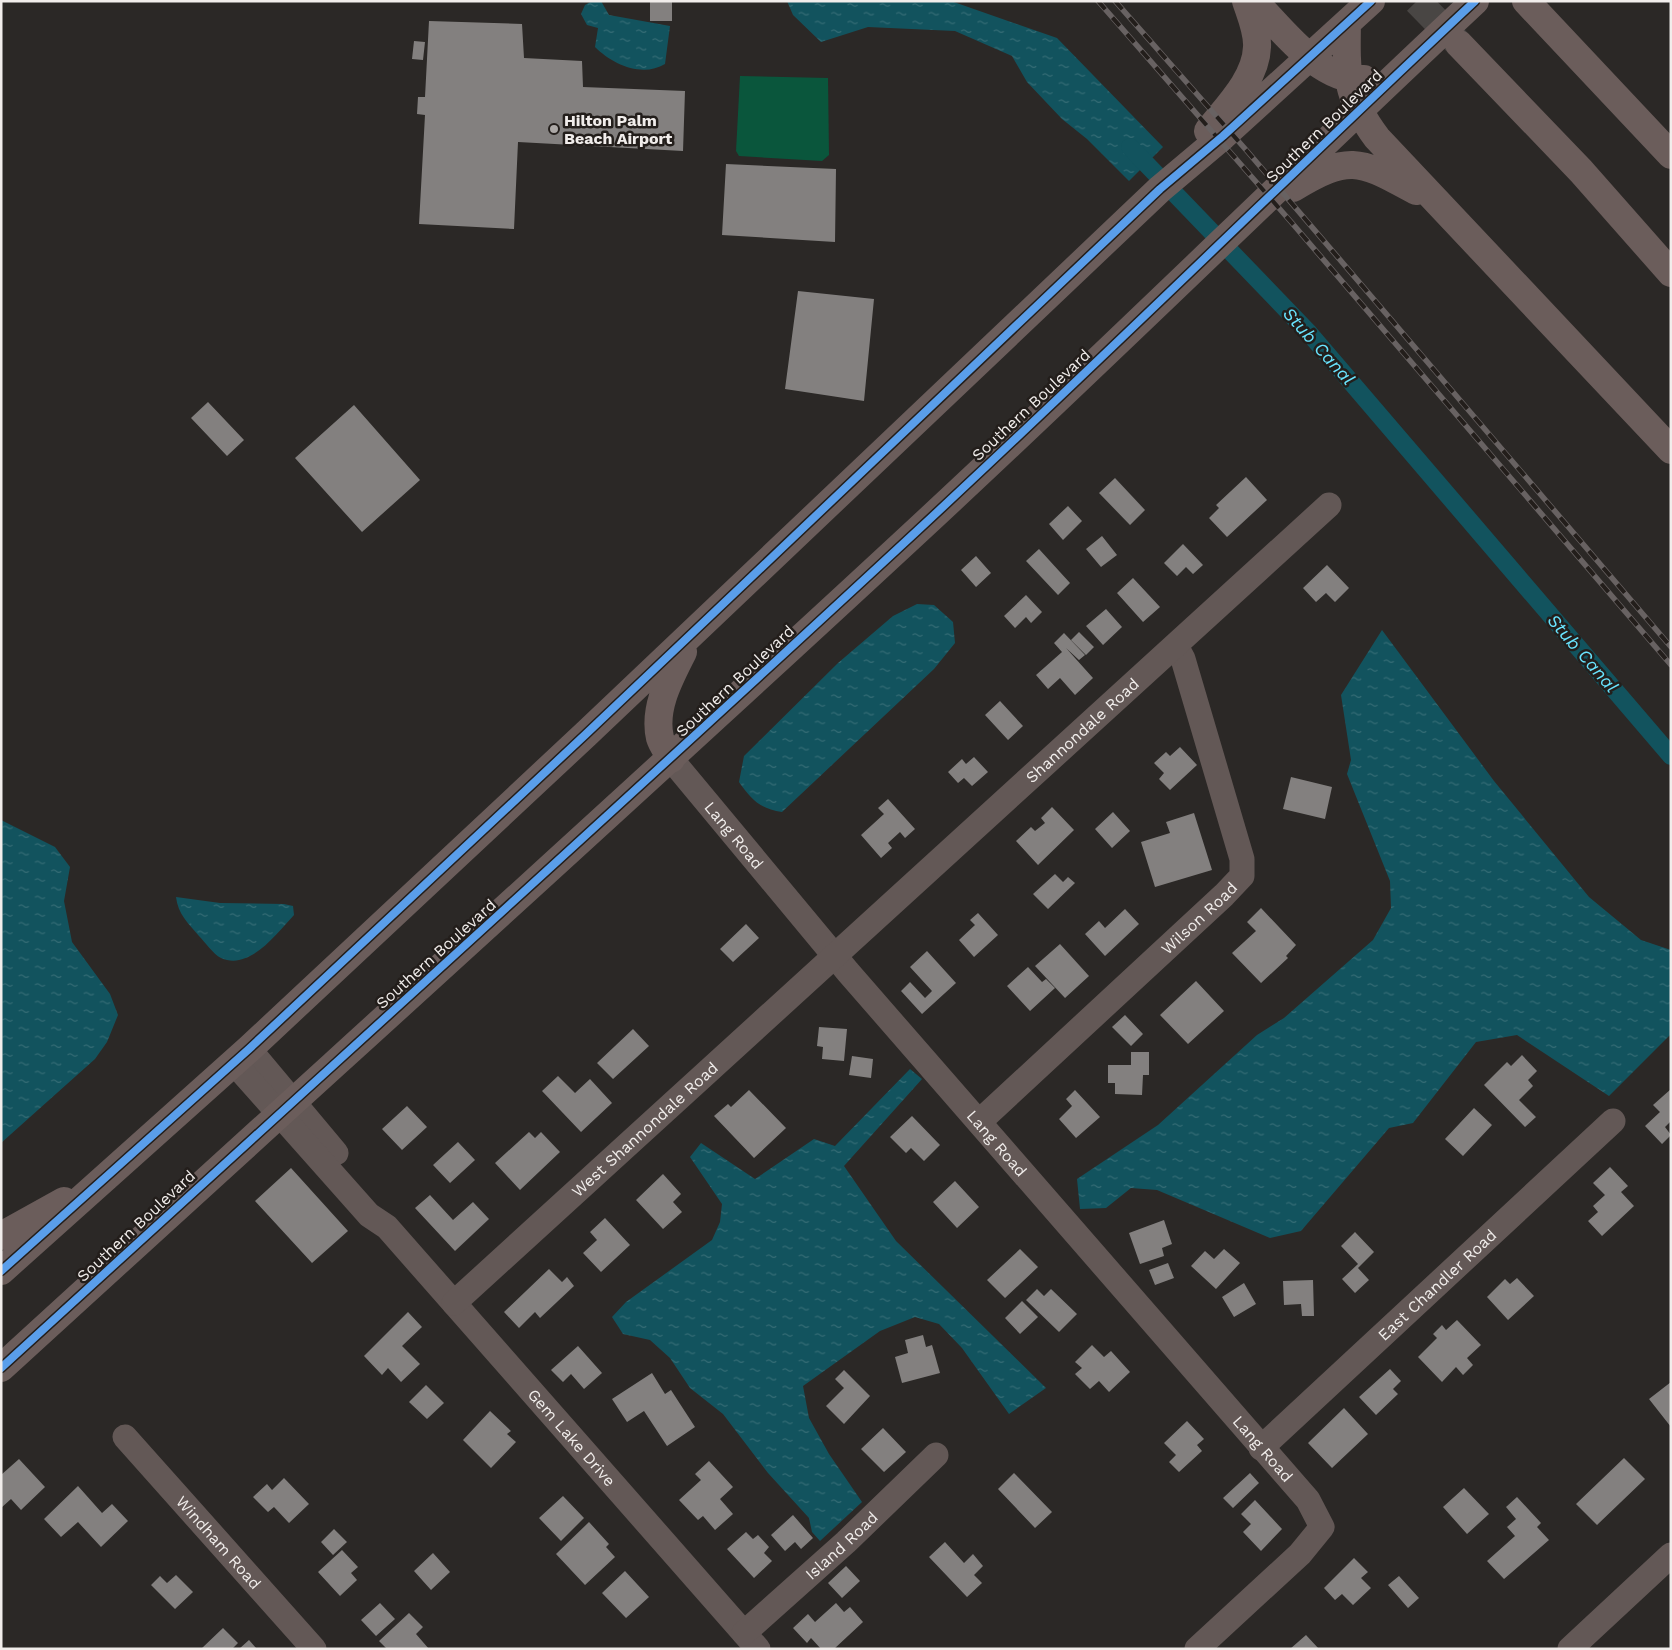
<svg xmlns="http://www.w3.org/2000/svg" width="1672" height="1650" font-family="'Work Sans',sans-serif">
	<style>
		.pitch { fill: #0a563c }
		.water { fill: url(#water-ripples) }
		.lines { fill: none; stroke-linecap: round; stroke-linejoin: round }
		.canal { stroke: #12535e; stroke-width: 18 }
		.building { fill: #83807f }
		.highway-tunnel { stroke: #494644; stroke-width: 28; stroke-dasharray: 28 14; stroke-linecap: butt }
		.minor { stroke: #635856; stroke-width: 25 }
		.highway { stroke: #6b5d5b; stroke-width: 28 }
		.rail-casing { stroke: #686262; stroke-width: 5.5 }
		.rail { stroke: #231e1b; stroke-width: 4; stroke-dasharray: 11; stroke-linecap: butt }
		.cycleway-casing { stroke: #231e1b; stroke-width: 11 }
		.cycleway { stroke: #5a9eea; stroke-width: 8 }
		.poi-dot { fill: #aca8a6; stroke: #231e1b; stroke-width: 2 }
		.labels { text-anchor: middle; dominant-baseline: central; stroke-width: 5; stroke-linejoin: round; paint-order: stroke }
		.poi-label { font-size: 16px; font-weight: bold; fill: #f1edeb; stroke: #231e1b; text-anchor: start }
		.street-label { font-size: 16px; fill: #f1edeb; stroke: #231e1b }
		.water-label { font-size: 18px; font-style: italic; fill: #69e4fe; stroke: #231e1b }
	</style>
	<defs>
		<pattern id="water-ripples" width="26" height="14" patternUnits="userSpaceOnUse" patternTransform="scale(1.25)"><rect width="26" height="14" fill="#12535e"/><path d="M2 4q2-2 4 0t4 0M15 11q2-2 4 0t4 0" fill="none" stroke="#356c75"/></pattern>
	</defs>
	<rect width="100%" height="100%" fill="#2b2826"/>
	<path class="pitch" d="M740,76L828,78L829,155L822,161L739,156L736,151Z"/>
	<path class="water" d="M592,1H601L609,15L670,26L665,64C642,78 612,64 595,47L598,28L587,25L581,14L585,5Z
		M787,1H951L1057,38L1163,147L1129,181L1087,139L1062,119L1027,82L1012,56L955,31L868,27L821,42L793,15Z
		M917,604L934,605L953,622L955,643L934,669L782,812C760,809 751,799 739,782L744,756L838,663L893,616Z
		M1382,630L1494,781L1589,897L1641,940L1671,950V1034L1609,1096L1517,1035L1476,1042L1413,1123L1389,1128L1301,1231L1270,1238L1157,1190L1131,1188L1106,1208L1080,1209L1077,1179L1158,1125L1257,1035L1284,1018L1373,940L1391,908L1390,881L1347,774L1351,760L1341,695Z
		M1,820L55,847L70,867L64,901L72,942L110,994L118,1015L107,1042L95,1059L1,1143Z
		M176,897L220,903L284,904L293,906L294,915C277,933 250,971 221,958C213,954 205,942 199,936C188,923 178,914 176,897Z
		M910,1069L922,1079L844,1166L896,1241L1046,1388L1009,1414L962,1348L939,1324L915,1317L880,1331L803,1386L809,1418L829,1454L862,1502L820,1541L812,1532L809,1518L768,1473L723,1414L690,1388L670,1358L650,1340L623,1334L612,1317L626,1302L712,1240L720,1222L722,1204L690,1157L701,1143L755,1179L814,1139L835,1146Z"/>
	<g class="lines">
		<path class="canal" d="M1130,147L1309,333L1671,756"/>
	</g>
	<path class="building" d="M650,1H672V21H650Z
		M429,21L522,24L524,58L582,61L583,87L685,91L683,151L518,142L514,229L419,224L425,115L417,114L418,97H425Z
		M414,41L425,42L423,60L412,59Z
		M726,164L836,169L835,242L722,235Z
		M798,291L874,299L864,401L785,389Z
		M208,402L244,440L227,456L191,418Z
		M354,405L420,480L362,532L295,458Z
		M1246,477L1267,500L1227,537L1209,518L1219,508L1216,505Z
		M1115,478L1145,510L1130,525L1099,493Z
		M1068,506L1082,521L1063,540L1049,524Z
		M1102,536L1117,555L1101,567L1086,549Z
		M1183,544L1203,565L1193,574L1186,567L1177,576L1164,563Z
		M1039,549L1070,583L1058,595L1026,561Z
		M976,556L991,573L976,587L961,570Z
		M1327,565L1349,588L1335,602L1326,593L1316,602L1303,588Z
		M1133,578L1160,607L1143,622L1117,593Z
		M1026,595L1042,612L1031,623L1026,617L1015,628L1004,616Z
		M1106,609L1122,627L1103,645L1086,626Z
		M1079,632L1094,647L1086,655L1071,640Z
		M1064,633L1085,655L1079,660L1066,648L1093,678L1075,695L1060,678L1048,689L1036,675L1062,652L1054,643Z
		M1000,701L1023,726L1008,740L985,715Z
		M1180,747L1197,765L1170,790L1159,779L1164,773L1154,763L1166,752L1170,756Z
		M974,757L988,772L972,786L964,778L958,783L948,772L962,759L966,764Z
		M1291,777L1332,787L1325,819L1283,809Z
		M888,799L915,829L905,838L900,832L888,843L892,848L881,858L861,835L884,814L878,808Z
		M1052,807L1074,830L1038,865L1016,841L1031,827L1035,831L1045,823L1041,818Z
		M1113,812L1130,831L1112,848L1095,829Z
		M1194,813L1212,870L1155,887L1141,842L1170,833L1166,822Z
		M1055,874L1063,882L1068,877L1075,883L1048,909L1033,894Z
		M1261,908L1296,945L1286,956L1288,958L1261,983L1232,953L1256,931L1247,922Z
		M1125,909L1139,924L1105,956L1085,934L1099,921L1105,928Z
		M978,913L998,935L974,957L959,940L975,925L970,920Z
		M746,924L759,938L733,962L720,949Z
		M1060,944L1089,976L1065,998L1035,966Z
		M927,951L956,983L922,1014L901,991L910,982L925,998L932,991L910,967Z
		M1028,967L1042,982L1046,979L1055,988L1030,1011L1007,986Z
		M1196,981L1224,1011L1188,1044L1160,1015Z
		M1125,1015L1143,1034L1131,1046L1112,1027Z
		M819,1027L847,1029L844,1061L822,1059L823,1047L817,1046Z
		M633,1029L649,1046L613,1079L597,1063Z
		M1131,1052H1149V1075H1143L1142,1095L1115,1094V1083H1108V1065H1131Z
		M1522,1055L1537,1071L1528,1080L1533,1086L1519,1100L1536,1117L1525,1127L1484,1085L1507,1062L1511,1066Z
		M852,1056L873,1059L871,1078L849,1075Z
		M558,1076L575,1093L590,1079L612,1103L581,1132L542,1091Z
		M1671,1089V1121L1665,1127L1671,1135L1662,1144L1645,1126L1660,1112L1653,1105Z
		M749,1090L786,1128L754,1158L714,1116L728,1104L731,1107Z
		M1075,1090L1100,1117L1076,1138L1059,1119L1072,1106L1066,1099Z
		M407,1106L427,1127L402,1150L382,1129Z
		M1474,1108L1492,1125L1463,1156L1445,1139Z
		M912,1116L940,1145L924,1161L911,1148L906,1153L890,1137Z
		M529,1132L535,1138L541,1132L560,1152L520,1190L495,1163Z
		M458,1142L475,1160L450,1183L433,1165Z
		M1610,1167L1628,1186L1621,1192L1634,1206L1602,1236L1588,1221L1598,1212L1593,1206L1605,1195L1593,1183Z
		M291,1168L348,1231L312,1263L255,1201Z
		M663,1174L681,1194L673,1202L682,1212L663,1229L636,1200Z
		M955,1181L979,1207L957,1228L933,1202Z
		M430,1195L453,1220L473,1202L489,1219L455,1251L415,1208Z
		M605,1218L630,1245L601,1272L583,1253L597,1240L590,1232Z
		M1164,1220L1172,1244L1162,1248L1164,1256L1140,1264L1129,1233Z
		M1355,1232L1374,1252L1358,1268L1369,1280L1355,1293L1342,1279L1358,1264L1341,1246Z
		M1020,1249L1038,1267L1005,1298L987,1280Z
		M1224,1249L1240,1263L1216,1289L1191,1266L1205,1251L1214,1259Z
		M1168,1263L1174,1278L1155,1285L1149,1270Z
		M549,1269L562,1282L567,1277L574,1286L540,1318L535,1312L519,1328L504,1312Z
		M1517,1278L1534,1296L1508,1320L1487,1297L1505,1279L1510,1284Z
		M1313,1280L1314,1316H1302L1301,1304L1284,1305L1283,1281Z
		M1244,1283L1256,1304L1234,1317L1222,1297Z
		M1037,1289L1044,1296L1051,1289L1077,1314L1059,1332L1026,1300Z
		M1022,1301L1038,1317L1020,1334L1005,1318Z
		M408,1312L422,1327L402,1346L420,1364L401,1382L388,1368L382,1375L364,1356Z
		M1457,1320L1481,1345L1467,1358L1473,1365L1463,1375L1456,1367L1442,1382L1418,1357L1437,1338L1433,1334L1442,1325L1446,1330Z
		M923,1335L926,1347L932,1345L940,1373L902,1383L895,1357L908,1353L905,1340Z
		M1092,1345L1104,1357L1111,1351L1130,1372L1109,1392L1099,1381L1090,1389L1075,1374L1082,1368L1075,1362Z
		M578,1346L602,1373L584,1389L571,1374L563,1382L551,1370Z
		M1390,1369L1401,1381L1393,1389L1398,1394L1376,1415L1359,1397Z
		M844,1370L870,1396L844,1424L826,1406L844,1388L835,1379Z
		M652,1373L665,1394L671,1390L695,1427L667,1446L644,1411L627,1422L612,1399Z
		M1671,1382V1427L1649,1399Z
		M426,1385L444,1403L427,1419L409,1402Z
		M1344,1408L1368,1434L1332,1468L1308,1443Z
		M490,1411L511,1431L507,1434L516,1442L491,1468L463,1440Z
		M1187,1421L1204,1439L1197,1445L1202,1451L1179,1472L1169,1462L1176,1455L1164,1443Z
		M883,1428L906,1452L884,1472L861,1449Z
		M1624,1458L1645,1479L1597,1525L1576,1504Z
		M19,1459L45,1487L21,1510L11,1499L1,1508V1475Z
		M709,1461L733,1487L720,1499L733,1514L715,1530L703,1516L698,1520L679,1500L701,1480L695,1474Z
		M1014,1473L1052,1512L1035,1528L998,1489Z
		M1250,1473L1259,1483L1233,1508L1223,1498Z
		M284,1478L309,1504L289,1523L274,1507L268,1512L253,1497L267,1484L272,1490Z
		M78,1486L102,1513L112,1504L128,1521L101,1547L78,1522L61,1537L44,1519Z
		M1464,1488L1489,1514L1467,1534L1443,1507Z
		M563,1496L584,1518L561,1541L539,1518Z
		M1517,1497L1541,1523L1537,1527L1549,1540L1504,1579L1487,1561L1515,1536L1507,1527L1516,1519L1506,1507Z
		M1255,1500L1282,1529L1261,1551L1243,1532L1251,1524L1241,1514Z
		M793,1515L813,1538L801,1549L795,1542L785,1551L771,1535Z
		M589,1522L609,1544L606,1547L615,1557L585,1585L556,1554Z
		M334,1529L347,1542L333,1555L321,1542Z
		M746,1532L753,1539L758,1535L769,1547L764,1553L772,1561L754,1578L727,1549Z
		M945,1542L964,1563L973,1554L983,1566L974,1575L982,1583L967,1597L929,1557Z
		M342,1550L358,1567L351,1573L357,1580L340,1596L318,1572Z
		M433,1553L450,1572L431,1590L414,1571Z
		M1354,1558L1368,1572L1361,1578L1371,1588L1353,1605L1342,1594L1335,1600L1324,1588Z
		M846,1566L860,1581L842,1598L828,1583Z
		M625,1571L649,1597L626,1618L602,1593Z
		M176,1575L193,1592L175,1609L151,1585L160,1576L167,1583Z
		M1399,1576L1419,1598L1408,1608L1388,1585Z
		M380,1603L395,1619L376,1636L361,1620Z
		M836,1603L844,1612L850,1607L863,1622L834,1649H821L811,1638L807,1643L793,1628L808,1614L815,1622Z
		M409,1613L423,1627L416,1634L429,1649H387L379,1641Z
		M223,1628L238,1643L232,1649H201Z
		M1306,1635L1319,1649H1290Z
		M249,1640L257,1649H239Z"/>
	<g class="lines">
		<path class="highway-tunnel" d="M1417,1L1459,44"/>
		<g class="minor">
			<path id="s1" d="M671,759L848,972L1308,1500L1322,1527L1300,1554L1197,1649"/>
			<path d="M249,1049L336,1153"/>
			<path id="s2" d="M234,1063L369,1215L387,1227L758,1649"/>
			<path id="s3" d="M979,1122L1224,895L1242,876V859L1183,659L1176,646"/>
			<path id="s4" d="M454,1303L1329,505"/>
			<path id="s5" d="M125,1437L314,1649"/>
			<path id="s6" d="M1261,1448L1613,1121"/>
			<path id="s7" d="M744,1633L846,1542L936,1455"/>
			<path d="M1570,1649L1671,1555"/>
		</g>
		<path class="highway" d="M1254,1C1283,30 1320,82 1364,79
			M1526,1L1671,155
			M1347,23C1346,74 1346,97 1377,138L1671,450
			M1459,44L1581,171L1671,273
			M1208,131C1227,107 1256,79 1257,47C1258,32 1251,16 1246,1
			M1293,188C1351,153 1360,161 1416,191
			M671,759C668,752 662,745 660,738C653,708 670,678 683,652
			M1,1236L64,1201
			M1,1271L249,1049L586,734L1160,189L1223,136L1371,1
			M1,1368C307,1088 615,811 918,530C1106,356 1288,176 1475,1"/>
		<defs>
			<path id="rail" d="M1098,1L1292,223L1671,665
				M1115,1L1247,151L1671,647"/>
		</defs>
		<use href="#rail" class="rail-casing"/>
		<use href="#rail" class="rail"/>
		<defs>
			<path id="cycleway" d="M1,1271L249,1049L586,734L1160,189L1223,136L1371,1
				M1,1368C307,1088 615,811 918,530C1106,356 1288,176 1475,1"/>
		</defs>
		<use href="#cycleway" class="cycleway-casing"/>
		<use href="#cycleway" class="cycleway"/>
	</g>
	<circle class="poi-dot" cx="554" cy="129" r="5"/>
	<g class="labels">
		<g class="poi-label">
			<text x="564" y="120">Hilton Palm<tspan x="564" dy="18">Beach Airport</tspan></text>
		</g>
		<g class="street-label">
			<text transform="translate(1324 126) rotate(-44)">Southern Boulevard</text>
			<text transform="translate(1031 405) rotate(-43)">Southern Boulevard</text>
			<text transform="translate(735 681) rotate(-43)">Southern Boulevard</text>
			<text stroke="none"><textPath href="#s4" startOffset="850">Shannondale Road</textPath></text>
			<text stroke="none"><textPath href="#s1" startOffset="99">Lang Road</textPath></text>
			<text stroke="none"><textPath href="#s3" startOffset="300">Wilson Road</textPath></text>
			<text transform="translate(436 954) rotate(-42)">Southern Boulevard</text>
			<text stroke="none"><textPath href="#s4" startOffset="258">West Shannondale Road</textPath></text>
			<text stroke="none"><textPath href="#s1" startOffset="504">Lang Road</textPath></text>
			<text transform="translate(136 1226) rotate(-43)">Southern Boulevard</text>
			<text stroke="none"><textPath href="#s6" startOffset="240">East Chandler Road</textPath></text>
			<text stroke="none"><textPath href="#s2" startOffset="505">Gem Lake Drive</textPath></text>
			<text stroke="none"><textPath href="#s1" startOffset="909">Lang Road</textPath></text>
			<text stroke="none"><textPath href="#s5" startOffset="141">Windham Road</textPath></text>
			<text stroke="none"><textPath href="#s7" startOffset="131">Island Road</textPath></text>
		</g>
		<g class="water-label">
			<text transform="translate(1319 346) rotate(48)">Stub Canal</text>
			<text transform="translate(1583 653) rotate(49)">Stub Canal</text>
		</g>
	</g>
	<rect width="1672" height="1650" fill="none" stroke="#f1edeb" stroke-width="5"/>
</svg>
